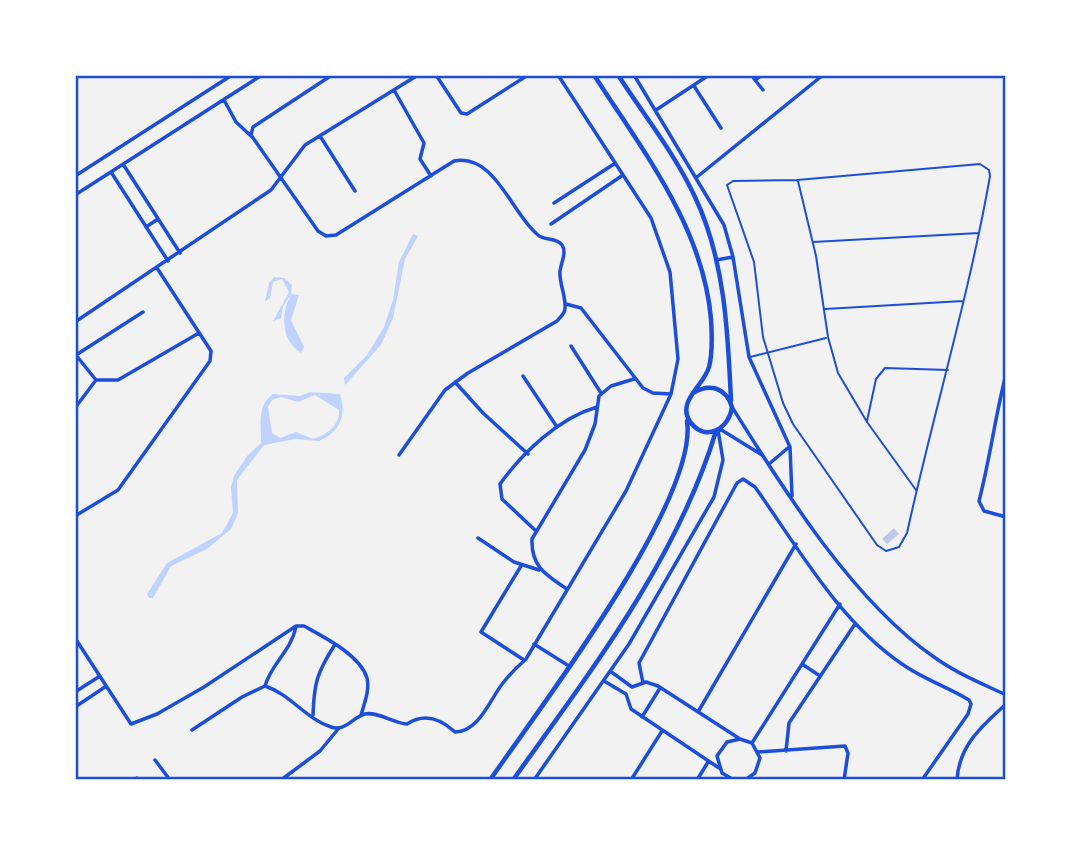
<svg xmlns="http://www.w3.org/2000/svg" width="1081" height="855" font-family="'Source Sans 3',sans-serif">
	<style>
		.water { fill: #bfd3fe; fill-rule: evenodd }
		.building { fill: #bdc9ec }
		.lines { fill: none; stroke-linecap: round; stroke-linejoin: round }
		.service { stroke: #1d4ed8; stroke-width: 2 }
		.minor { stroke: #1d4ed8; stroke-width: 3.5 }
		.tertiary { stroke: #1d4ed8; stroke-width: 4.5 }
		.neatline { fill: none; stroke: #1d4ed8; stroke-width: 2.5 }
	</style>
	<rect width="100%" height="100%" fill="#f2f2f2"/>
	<path class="water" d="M413,234L418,236L405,259L393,318L381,345L345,385L344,378L367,355L384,327L393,300L399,262Z
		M274,277L284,278L292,285L291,294L299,295L291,320L304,347L301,353C281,341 281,314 290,296L283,306L281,318L273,321L289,292L282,279L273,282L270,298L265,302L269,283Z
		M310,392L340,394C347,415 340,432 319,441L295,439L264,445L237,480L238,513L231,529L207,549L171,566L153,598H149L147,594L167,563L222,533L233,513L231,487L234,476L247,456L261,443C261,425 257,405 273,394L300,396ZM315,395L339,410C340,425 327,435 313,439L296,432L280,438L272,433L268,407L272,400L281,397L298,402Z"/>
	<path class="building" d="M894,528L899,534L887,544L882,539Z"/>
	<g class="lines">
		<path class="service" d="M980,164L989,170L990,176C969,296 933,414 907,533L899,547L886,551L877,545L793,424L783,403L763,337L754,262L727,185L733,181L797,180Z
			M798,181L816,256L828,337L838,373L867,422L916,490
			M813,242L979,233
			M825,309L963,301
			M750,357L826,338
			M867,421L876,379L885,368L948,370"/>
		<path class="minor" d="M332,75L253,127L251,135L318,231L326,236L336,235L454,161C495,153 511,213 538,235C545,241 556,237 562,245C567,252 561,263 560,271C559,284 566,295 565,308C565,314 561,316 557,321L468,373L445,390L399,455
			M436,75L461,113L467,114L528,75
			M634,75L724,225L733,257L749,357L790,447L792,496
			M752,75L755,80L762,75
			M755,80L763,90
			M694,86L721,128
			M394,90L424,143L420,159L431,176
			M224,100L236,122L251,136
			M656,110L709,75
			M320,136L355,191
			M123,164L180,253
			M111,172L168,261
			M75,176L232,75
			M697,177L823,75
			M75,195L262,75
			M554,203L614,164
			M551,224L623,175
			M146,227L158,219
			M716,260L733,257
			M566,304L581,308L643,388L653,393L671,394
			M75,322L271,190L305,145L418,75
			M571,346L601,393
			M75,354L96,380H118L199,333
			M76,355L143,312
			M1006,374C995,417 990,459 979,501L984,511L1006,517
			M523,376L557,427
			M455,382L483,413L528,454
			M732,407C784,490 853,601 934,657C956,673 981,683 1006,695
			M75,408L96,380
			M720,429L762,455
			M769,464L789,447
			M75,516L118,490L210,361L211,351L157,268
			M536,531L502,499L500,484C523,452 559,418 597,407
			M478,538L514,562L539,570
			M521,566L481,632L524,660
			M567,589C546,575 531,567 532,539L585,450L595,424L599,396L611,386L634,379
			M75,638L131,724L157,714L204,687L296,626H304C324,637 360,655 367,678C370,690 364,704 361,715
			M534,644L569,666
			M802,664L820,676
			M610,671L632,687L646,682L658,686L740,739
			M604,681L626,694L631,709L719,768
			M643,683L639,663L737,483L743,479L755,487C799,549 839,621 902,664C923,679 948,687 969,700L971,704L968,714L922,780
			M265,686C271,664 291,651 296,627
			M75,692L100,676
			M75,707L105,687
			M698,712L796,544
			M313,715C314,683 317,673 334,646
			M642,717L660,688
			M192,730L242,697L265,686C290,694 306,719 331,727C345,732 353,717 365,714C376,711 394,723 407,724C425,712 441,719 455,732C479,732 490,699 503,683C510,674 518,666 526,659L626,491L671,394L678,359L670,272L651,218L558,75
			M752,743L840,604
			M786,751L789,723L855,624
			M758,752L845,746L848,753L844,780
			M155,760L170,780
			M137,778L138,780
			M281,780L320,751L339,728
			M534,780L629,644L714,497L723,460L718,430
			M631,780L662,731
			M697,780L708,762
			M734,780L722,773L717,756L727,742L740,739L752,743L760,758L755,773L745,780
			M957,780C959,745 982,726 1006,704"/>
		<path class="tertiary" d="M594,75C642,150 703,226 711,319C712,334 713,352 709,367C704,386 675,402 691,423C707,443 730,427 732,407C726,387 709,383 693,393
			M618,75C644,115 675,154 695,197C725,260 728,333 731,401
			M490,780C538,710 699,500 687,421
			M513,780C590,672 677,560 716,431"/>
	</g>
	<rect width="1081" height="855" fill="none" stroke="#ffffff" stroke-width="154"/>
	<rect x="77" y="77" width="927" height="701" class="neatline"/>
</svg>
